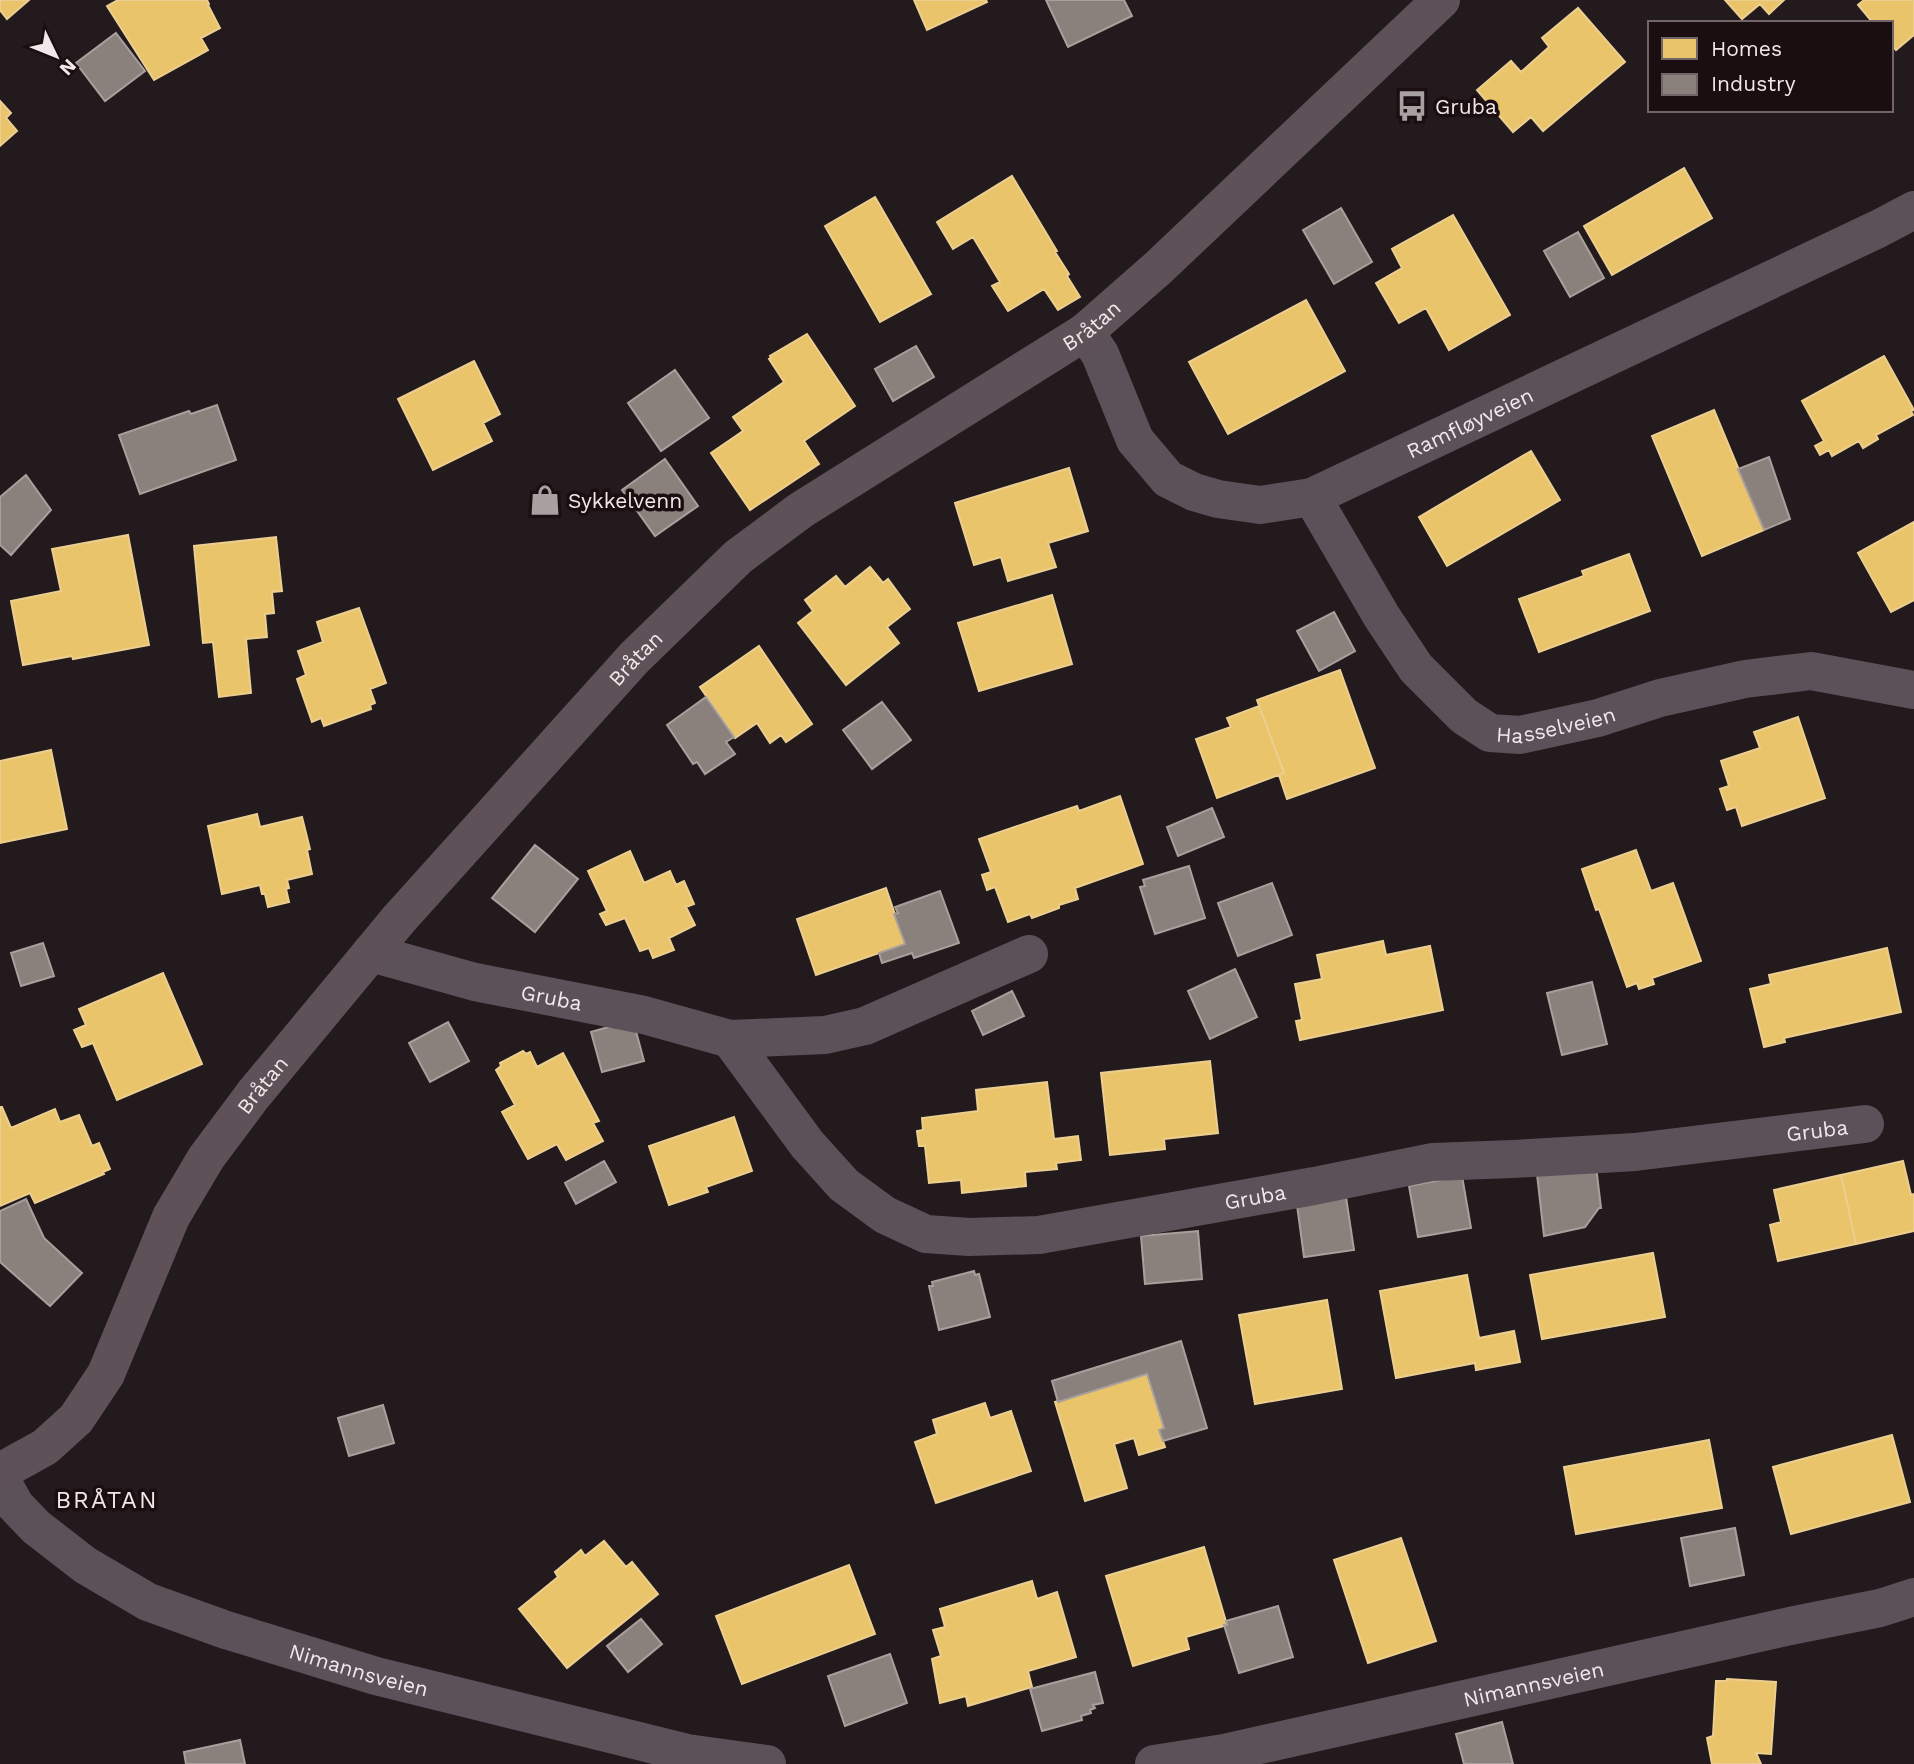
<svg xmlns="http://www.w3.org/2000/svg" width="1914" height="1764" font-family="'Work Sans',sans-serif">
	<style>
		.homes { fill: #e9c46a; stroke: #eccf90; stroke-width: 2 }
		.industry { fill: #8a817c; stroke: #a9a09d; stroke-width: 2 }
		.lines { fill: none; stroke-linecap: round; stroke-linejoin: round }
		.minor { stroke: #5c5158; stroke-width: 38 }
		.major { stroke: #5e5158; stroke-width: 38 }
		.labels { text-anchor: middle; dominant-baseline: central; stroke-width: 7; stroke-linejoin: round; paint-order: stroke }
		.poi-label { font-size: 21px; fill: #f2e8ea; stroke: #1b0e11; text-anchor: start }
		.street-label { font-size: 21px; fill: #f2e8ea; stroke: #1b0e11 }
		.quarter-label { font-size: 24px; letter-spacing: 2px; fill: #f2e8ea; stroke: #1b0e11 }
	</style>
	<rect width="100%" height="100%" fill="#221a1c"/>
	<path class="homes" d="M0,0H29L7,19L0,10Z
		M118,0H207L209,4L208,5L220,28L201,38L208,50L154,80L107,6Z
		M914,0H986L987,2L927,30Z
		M1725,0H1784L1769,14L1760,4L1742,19Z
		M1864,0H1914V35L1896,50L1891,44V23H1873L1858,5Z
		M1578,8L1625,62L1543,131L1531,117L1513,132L1477,90L1511,61L1521,72L1549,47L1542,38Z
		M0,101L11,113L6,118L17,131L0,146Z
		M1684,168L1712,218L1612,275L1584,226Z
		M1012,176L1057,251L1055,252L1069,274L1067,276L1080,297L1058,310L1044,289L1008,311L992,286L1000,282L973,237L953,249L937,222Z
		M875,197L931,294L880,322L825,226Z
		M1453,215L1510,315L1449,350L1426,308L1399,323L1376,283L1402,268L1392,249Z
		M1306,300L1345,371L1228,434L1189,362Z
		M807,334L855,406L804,441L819,464L750,510L711,453L743,431L733,417L784,382L769,359L771,358L770,356Z
		M1884,356L1914,410L1911,411L1913,415L1876,435L1878,439L1863,448L1859,441L1832,456L1829,450L1820,455L1815,446L1824,441L1802,401Z
		M474,361L500,414L483,423L492,441L433,470L398,399Z
		M1714,410L1764,530L1702,556L1652,436Z
		M1531,451L1560,500L1447,566L1419,517Z
		M1069,468L1088,531L1048,543L1056,567L1008,581L1001,557L974,565L955,503Z
		M1914,522V600L1891,612L1858,553Z
		M128,535L149,645L73,659L72,656L23,665L11,601L61,591L52,549Z
		M276,537L282,591L272,592L274,613L265,614L267,637L246,639L251,693L219,697L213,642L203,643L194,546Z
		M1629,554L1650,611L1539,652L1519,599L1584,576L1582,571Z
		M870,567L883,583L888,579L910,609L887,627L899,643L846,685L798,623L813,611L805,600L836,576L845,587Z
		M1052,595L1072,664L979,691L958,623Z
		M359,608L386,683L370,689L375,703L370,705L371,709L324,726L321,718L312,722L297,679L306,675L298,651L323,642L317,622Z
		M759,646L812,724L786,742L781,735L770,743L757,723L735,738L700,687Z
		M1340,670L1375,768L1287,799L1279,775L1284,773L1257,700Z
		M1259,706L1284,773L1217,798L1196,739L1231,727L1227,718Z
		M1798,717L1825,798L1742,826L1736,807L1727,810L1720,789L1729,786L1721,761L1760,748L1754,732Z
		M51,750L67,829L0,843V761Z
		M1120,796L1143,864L1075,888L1078,899L1059,905V908L1032,918L1030,914L1008,922L995,887L987,890L982,875L991,872L979,839L1077,806L1079,811Z
		M257,814L260,827L302,817L310,849L307,850L312,874L287,880L289,888L286,889L289,902L268,907L265,894H262L260,885L222,894L208,826Z
		M1636,850L1651,891L1673,883L1701,961L1652,978L1654,984L1639,989L1637,983L1627,987L1599,909L1596,910L1582,869Z
		M630,851L644,883L670,871L676,885L684,881L694,904L686,907L695,925L669,938L674,950L653,958L649,948L640,951L625,918L606,925L600,914L607,911L588,871Z
		M886,888L905,944L816,975L797,919Z
		M1383,941L1386,955L1430,946L1443,1010L1300,1040L1296,1021L1302,1020L1295,984L1322,979L1317,955Z
		M1887,948L1901,1012L1784,1038L1785,1042L1764,1047L1750,989L1771,984L1769,975Z
		M163,973L202,1064L117,1100L93,1043L82,1047L74,1030L86,1025L79,1009Z
		M523,1051L526,1054L530,1052L537,1067L563,1053L599,1121L593,1123L603,1141L566,1160L557,1144L528,1159L502,1112L515,1105L496,1070L501,1066L500,1063Z
		M1210,1061L1218,1133L1164,1139L1165,1149L1110,1155L1101,1073Z
		M1047,1082L1054,1139L1078,1136L1081,1160L1056,1163L1057,1169L1025,1172L1026,1186L962,1193L961,1180L929,1183L925,1146H919L917,1131L923,1130L922,1118L978,1111L976,1090Z
		M0,1107H2L11,1128L55,1109L60,1122L79,1115L92,1146L99,1143L110,1169L103,1172L104,1174L35,1203L30,1193L0,1206Z
		M734,1117L752,1171L706,1187L708,1192L669,1205L649,1146Z
		M1903,1161L1911,1195L1914,1194V1231L1856,1244L1841,1175Z
		M1841,1175L1856,1244L1778,1261L1770,1225L1781,1222L1774,1190Z
		M1653,1253L1665,1317L1542,1339L1530,1275Z
		M1467,1275L1479,1338L1514,1331L1520,1362L1476,1370L1475,1363L1396,1378L1380,1291Z
		M1327,1300L1342,1389L1255,1404L1239,1315Z
		M1147,1374L1164,1428L1159,1430L1165,1447L1139,1455L1134,1438L1114,1444L1127,1488L1085,1501L1055,1402Z
		M985,1403L990,1418L1011,1411L1031,1471L936,1503L915,1442L937,1434L933,1420Z
		M1892,1435L1910,1502L1791,1534L1773,1467Z
		M1709,1440L1722,1508L1576,1534L1564,1467Z
		M1401,1538L1436,1641L1368,1663L1334,1560Z
		M604,1541L626,1567L632,1562L658,1594L567,1668L519,1609L558,1577L555,1572L581,1550L585,1556Z
		M1204,1547L1227,1625L1186,1637L1189,1649L1133,1666L1106,1576Z
		M849,1565L875,1634L742,1684L716,1616Z
		M1032,1581L1037,1599L1057,1592L1076,1657L1028,1671L1032,1687L968,1706L966,1696L940,1703L932,1659L941,1656L933,1630L945,1627L940,1609Z
		M1727,1679L1776,1682L1771,1754L1756,1753L1761,1764H1712L1707,1738L1713,1736L1716,1681H1726Z"/>
	<path class="industry" d="M1046,0H1124L1132,16L1068,47Z
		M116,33L145,71L105,101L76,63Z
		M1341,208L1372,262L1334,284L1303,230Z
		M1578,232L1604,278L1570,297L1544,251Z
		M916,346L934,377L893,401L875,369Z
		M675,370L709,418L661,451L628,403Z
		M217,405L236,460L140,494L119,435L189,411L191,414Z
		M1769,457L1790,519L1764,530L1738,469Z
		M665,459L698,506L655,536L622,490Z
		M26,475L51,510L11,555L0,545V497Z
		M1334,612L1355,651L1319,671L1297,631Z
		M706,697L734,737L726,742L735,754L705,774L697,762L693,764L667,725Z
		M882,702L911,740L872,769L843,730Z
		M1212,808L1224,837L1178,856L1167,827Z
		M535,845L578,879L535,932L492,898Z
		M1189,866L1205,918L1155,934L1140,887L1145,886L1143,880Z
		M1272,883L1292,935L1238,956L1218,903Z
		M940,891L959,943L914,958L912,953L882,963L879,953L905,944L894,914L898,913L895,907Z
		M43,943L54,976L21,986L11,953Z
		M1235,969L1257,1017L1210,1039L1188,991Z
		M1592,982L1607,1044L1562,1055L1547,993Z
		M1012,991L1024,1016L983,1035L972,1011Z
		M633,1020L644,1061L602,1072L591,1032Z
		M448,1022L469,1061L430,1082L409,1043Z
		M604,1161L616,1182L576,1204L565,1183Z
		M1596,1166L1601,1208H1599L1585,1227L1544,1236L1537,1174Z
		M1462,1176L1471,1228L1418,1237L1409,1186Z
		M1346,1197L1354,1250L1304,1257L1297,1205Z
		M26,1199L44,1238L82,1273L50,1306L0,1262V1211Z
		M1198,1231L1202,1279L1145,1284L1141,1236Z
		M974,1271L975,1275L979,1274L990,1317L939,1330L929,1286H933L932,1282Z
		M1181,1341L1207,1428L1163,1441L1159,1430L1164,1428L1147,1374L1058,1402L1052,1381Z
		M383,1405L394,1443L349,1456L338,1418Z
		M1735,1528L1744,1575L1690,1586L1681,1538Z
		M1278,1606L1293,1657L1239,1673L1224,1625H1227L1226,1621Z
		M641,1619L662,1644L628,1672L607,1646Z
		M890,1654L907,1703L845,1726L828,1676Z
		M1095,1672L1103,1703L1093,1705L1095,1708L1090,1710L1091,1713L1081,1716L1082,1720L1042,1731L1030,1689Z
		M1502,1722L1513,1764H1464L1456,1734Z
		M240,1740L245,1764H186L184,1752Z"/>
	<g class="lines">
		<g class="minor">
			<path id="s1" d="M1085,332L1100,354L1135,440L1168,479L1194,492L1218,499L1260,505L1312,497L1878,229L1914,210"/>
			<path id="s2" d="M1312,497L1382,617L1416,668L1464,716L1490,733L1520,735L1598,718L1660,698L1745,679L1811,671L1914,690"/>
			<path id="s3" d="M371,953L475,982L644,1015L730,1039L825,1035L865,1026L1029,954"/>
			<path id="s4" d="M730,1039L807,1144L844,1185L885,1215L926,1234L969,1237L1039,1235L1314,1186L1432,1162L1513,1159L1635,1152L1865,1124"/>
			<path id="s5" d="M0,1478L15,1505L36,1527L85,1565L148,1602L226,1630L376,1676L687,1753L767,1764"/>
			<path id="s6" d="M1154,1764L1224,1753L1790,1626L1880,1608L1914,1597"/>
		</g>
		<path class="major" id="s7" d="M0,1472L45,1447L76,1419L106,1374L171,1217L206,1158L253,1095L399,919L634,658L738,557L801,510L1085,332L1158,268L1441,0"/>
	</g>
	<defs>
		<symbol id="bus-bare" viewBox="-9 -9 18 18"><path d="M-5-6H5V4H4V6H2V4H-2V6H-4V4H-5ZM-3.5-4V0h7V-4ZM-3.5 1.2v1.5H-2V1.2ZM2 1.2v1.5H3.5V1.2Z" fill="#a9a0a2" stroke="#1b0e11" stroke-width="2.5" paint-order="stroke"/></symbol>
		<symbol id="shop-bare" viewBox="-9 -9 18 18"><path d="M-5-2.5h2.3a2.7 3.5 0 0 1 5.4 0H5L5.5 6h-11ZM-1.5-2.5h3a1.5 2.3 0 0 0-3 0Z" fill="#a9a0a2" stroke="#1b0e11" stroke-width="2.5" paint-order="stroke"/></symbol>
	</defs>
	<g fill-rule="evenodd">
		<use href="#bus-bare" x="1390" y="84" width="44" height="44"/>
		<use href="#shop-bare" x="523" y="478" width="44" height="44"/>
	</g>
	<g class="labels">
		<g class="poi-label">
			<text x="1435" y="106">Gruba</text>
			<text x="568" y="500">Sykkelvenn</text>
		</g>
		<g class="street-label">
			<text stroke="none"><textPath href="#s7" startOffset="1612">Bråtan</textPath></text>
			<text stroke="none"><textPath href="#s1" startOffset="494">Ramfløyveien</textPath></text>
			<text stroke="none"><textPath href="#s7" startOffset="1045">Bråtan</textPath></text>
			<text stroke="none"><textPath href="#s2" startOffset="366">Hasselveien</textPath></text>
			<text stroke="none"><textPath href="#s3" startOffset="186">Gruba</textPath></text>
			<text stroke="none"><textPath href="#s7" startOffset="478">Bråtan</textPath></text>
			<text stroke="none"><textPath href="#s4" startOffset="1181">Gruba</textPath></text>
			<text stroke="none"><textPath href="#s4" startOffset="614">Gruba</textPath></text>
			<text stroke="none"><textPath href="#s5" startOffset="418">Nimannsveien</textPath></text>
			<text stroke="none"><textPath href="#s6" startOffset="388">Nimannsveien</textPath></text>
		</g>
		<g class="quarter-label">
			<text x="107" y="1500">BRÅTAN</text>
		</g>
	</g>
	<rect x="1648" y="21" width="245" height="91" fill="#1b0e11" stroke="#716568" stroke-width="2"/>
	<rect x="1662" y="38" width="35" height="21" fill="#e9c46a" stroke="#716568" stroke-width="2"/>
	<text x="1711" y="56" font-size="21" fill="#f2e8ea">Homes</text>
	<rect x="1662" y="74" width="35" height="21" fill="#8a817c" stroke="#716568" stroke-width="2"/>
	<text x="1711" y="91" font-size="21" fill="#f2e8ea">Industry</text>
	<g transform="translate(56 56) rotate(133)" stroke="#1b0e11" stroke-width="5" paint-order="stroke">
	<path d="M0-5L12 26L0 18L-12 26Z" fill="#f2e8ea"/>
	<text y="-10" font-size="19" font-weight="bold" text-anchor="middle" fill="#f2e8ea">N</text>
	</g>
</svg>
